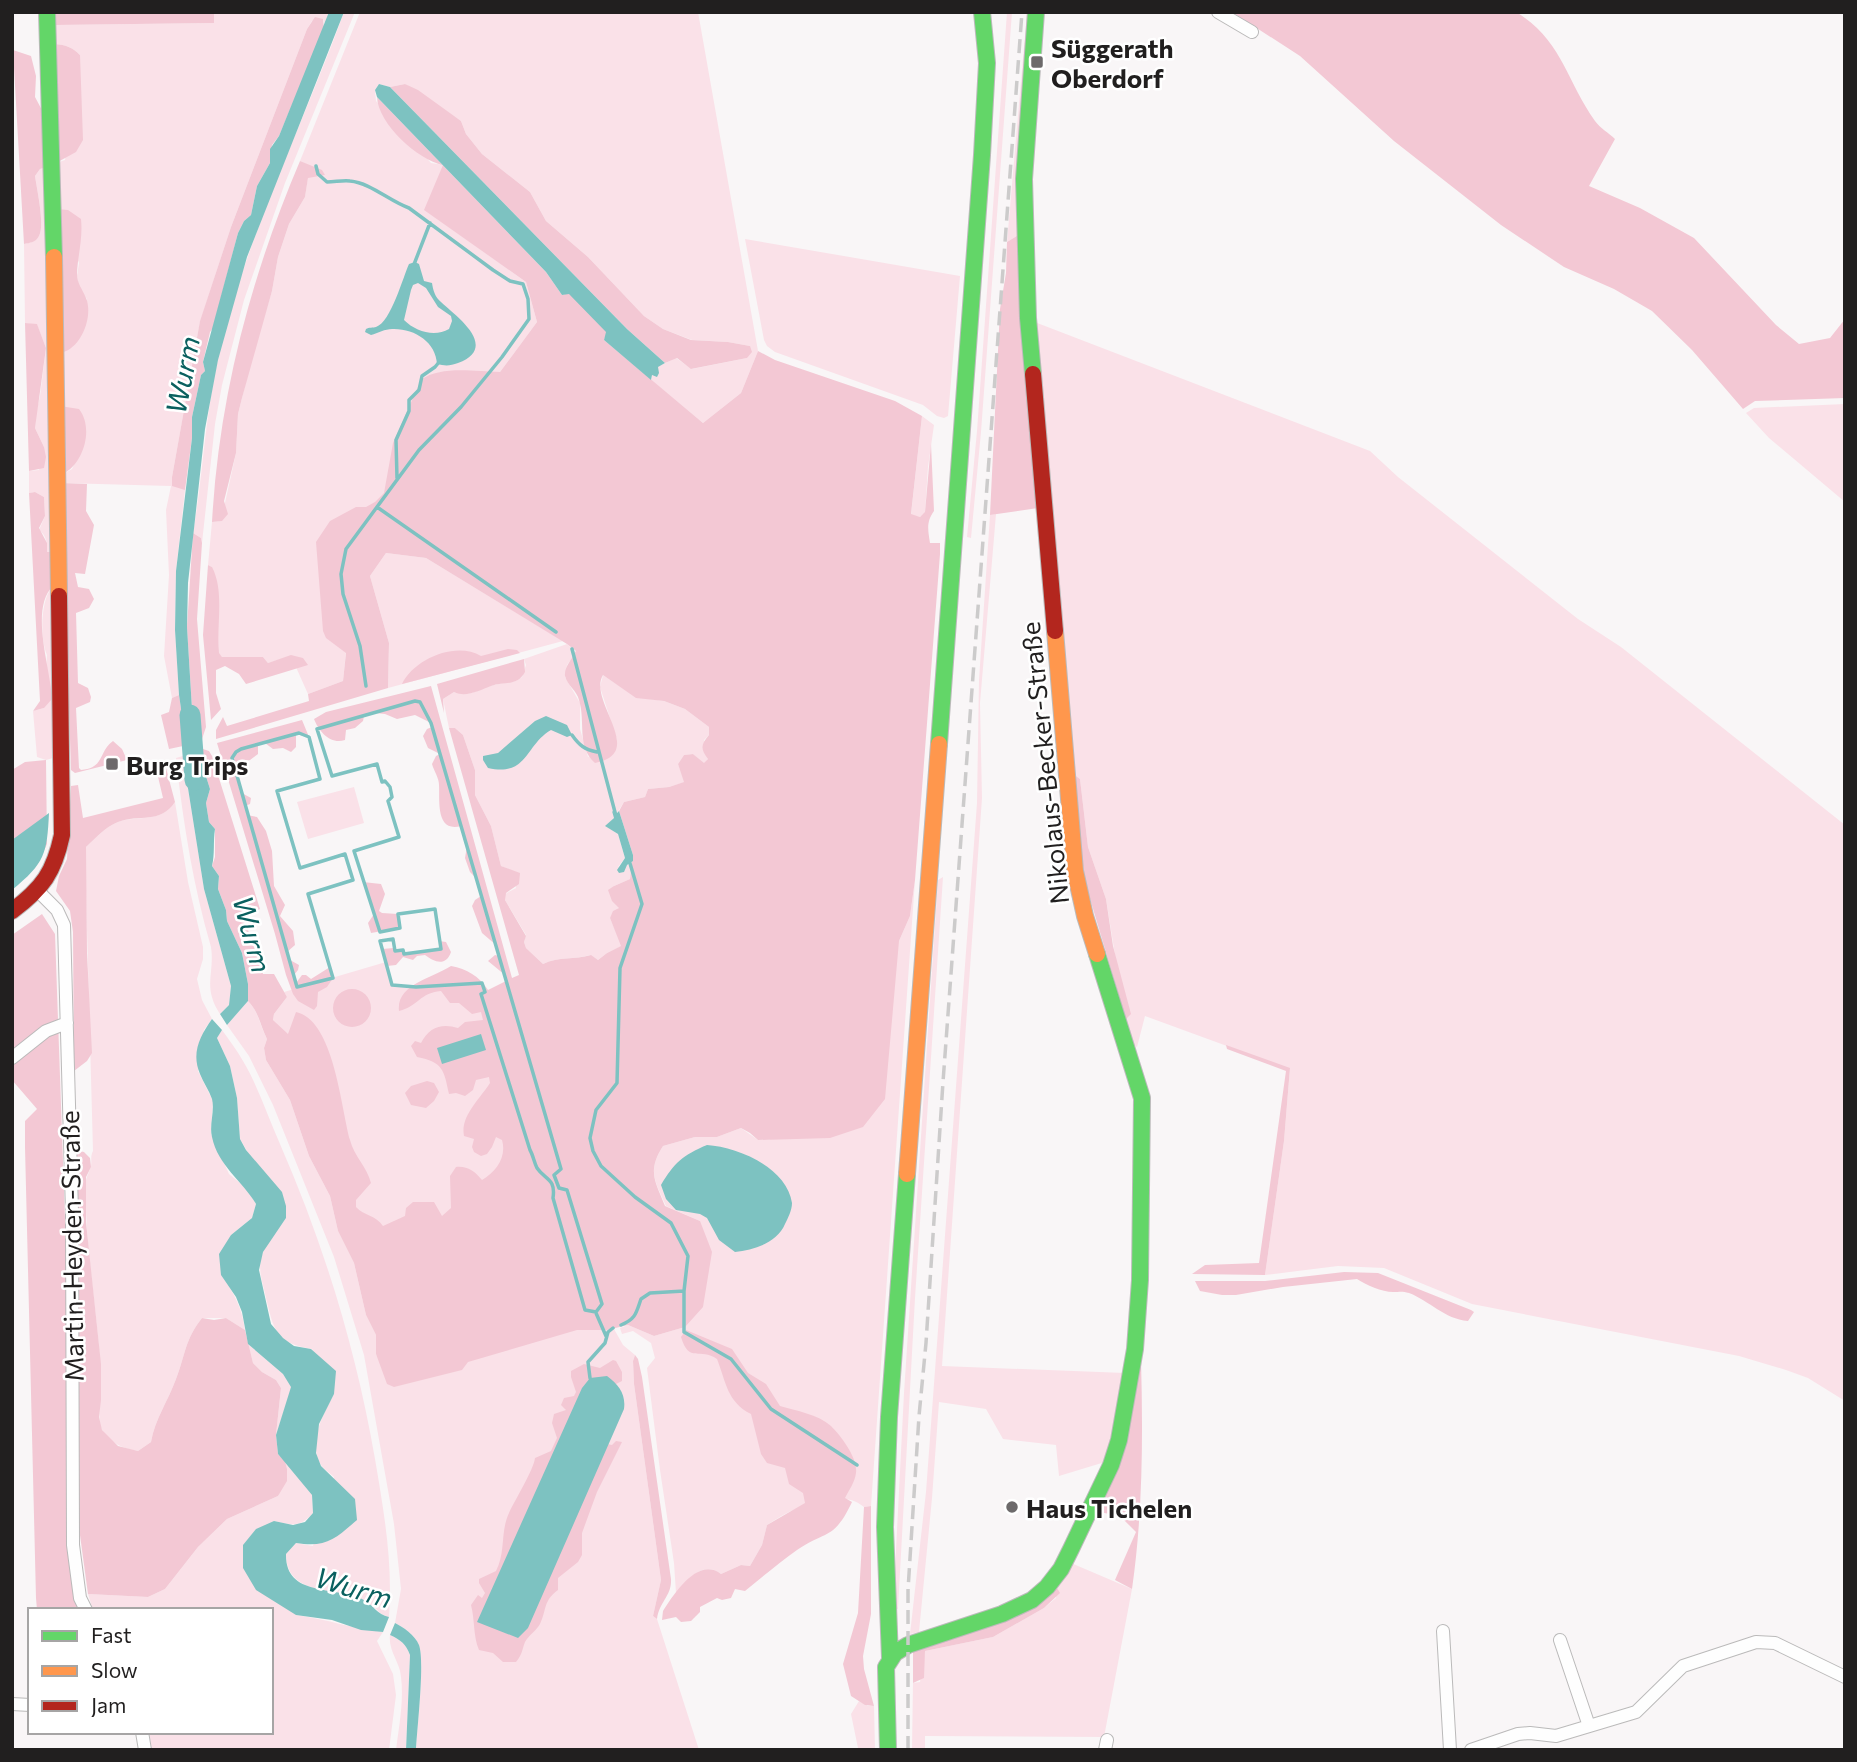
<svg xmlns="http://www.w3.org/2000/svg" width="1857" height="1762" font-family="Commissioner,sans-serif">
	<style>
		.green { fill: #fae1e8 }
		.forest { fill: #f3c8d4 }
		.water { fill: #7dc2c1; fill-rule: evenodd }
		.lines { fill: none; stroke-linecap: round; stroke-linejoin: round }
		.stream { stroke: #7dc2c1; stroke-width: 3.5 }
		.river { stroke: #7dc2c1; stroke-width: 21 }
		.street-casing { stroke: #bbbaba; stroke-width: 14 }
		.fast-casing { stroke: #bbbaba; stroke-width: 18 }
		.slow-casing { stroke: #bbbaba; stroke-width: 18 }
		.jam-casing { stroke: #bbbaba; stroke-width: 18 }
		.street { stroke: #fefefe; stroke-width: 12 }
		.fast { stroke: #63d668; stroke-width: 16 }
		.slow { stroke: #ff974d; stroke-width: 16 }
		.jam { stroke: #b3261e; stroke-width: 16 }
		.rail { stroke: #cccbcb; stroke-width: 3.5; stroke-dasharray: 14 7; stroke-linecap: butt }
		.poi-dot { fill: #6d6a6b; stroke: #fff; stroke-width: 2.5 }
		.labels { text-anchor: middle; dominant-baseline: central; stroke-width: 5; stroke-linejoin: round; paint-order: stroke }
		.poi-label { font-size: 26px; font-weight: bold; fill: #211f1f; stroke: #fff; text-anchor: start }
		.street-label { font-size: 26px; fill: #211f1f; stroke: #fff }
		.water-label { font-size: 28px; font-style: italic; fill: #0a605f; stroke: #fff }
	</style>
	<rect width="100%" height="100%" fill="#f9f6f7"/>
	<path class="green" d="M214,12H329L325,24L323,19L312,21L307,29L231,227L200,322L172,477L185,490L176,571L175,630L179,695L172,698L164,656L169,575L166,510L171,486L62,483L63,474L72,469L79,454L60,406L58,353L87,299L79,288L77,276L79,263L57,209L56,163L65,160L80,55C72,47 66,45 55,44V25L213,23Z
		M344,12H355L285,183L244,300L222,385L215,424L202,543L201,538L193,533C203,476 205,416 218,359C245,238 302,128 344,12Z
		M360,12H698L758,351L741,393L703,423L651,380L652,375L657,376V367L676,358L692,369L747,358L750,346L728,342L692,340L663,329L644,316L588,257L546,221L530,192L482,154L466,134L461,121L405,84L390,87L379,84L375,90L376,101L431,163L444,165L425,210L526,282L537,322L500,372H439L347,642L343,681L308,694L291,656L268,663L263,657H222L218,653L212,567L208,565L212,522L221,521L236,453L238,414L253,354L272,291L278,257L289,224L305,197L308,177L325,175L300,161Z
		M1007,12H1012L981,432L971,538L967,537L977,431Z
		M1027,12H1032L1020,234L1007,242Z
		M47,167L53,557L47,552C47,543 47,536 39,530L45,516L44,497L35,492L29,493V471L39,470L44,447L35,428L36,413L40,396L46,348L37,325L25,323L24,244C30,243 36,241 39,236C45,225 37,189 35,176L40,169Z
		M745,239L960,276L948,416L944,418L937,416L923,405L775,352L767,346L764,340Z
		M1032,321L1370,451L1398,477L1578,619L1621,647L1845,825V1401L1808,1378L1786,1370L1739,1356L1472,1304L1384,1268L1338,1266L1265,1275L1284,1141L1290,1069L1145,1016L1137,1047L1132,1044L1127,1029L1106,899L1088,847L1080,779L1072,773Z
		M1845,404V502L1769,438L1746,413L1754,408Z
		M922,416L934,425L928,467L925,513L920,517L911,515Z
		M996,514L980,703L982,798L942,1366L1125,1373L1117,1416L1105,1462L1059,1476L1056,1445L1003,1439L986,1409L939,1402L932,1498L919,1632L910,1634L926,1492L977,803L979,680L990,515Z
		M386,553L426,558L563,641L388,688L389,643L370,576Z
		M53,586V758L46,760L37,757L33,711L44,708L47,655C40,639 40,599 53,586Z
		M567,644L576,652L567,665L565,677L580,703V729L588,757L617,740L600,687L603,675L636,697L664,701L685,709L709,727V735L704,740L708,759L704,764L693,754L684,755L678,764L685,782L669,787L648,789L645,797L624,802L614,818L606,826L618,834L625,858L618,867L627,865L633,861L630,879L614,886L619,908L610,918L622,946L607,953L598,960L590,955C574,960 559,956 543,964L526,948L524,942L526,935L505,900V894L516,888L513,871L501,866L491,826L475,795V770L463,735L455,728H449L443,699L454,692C469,698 480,688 494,685C505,682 513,684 522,677L526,665L524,659Z
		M186,755L187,782L204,889L231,986L229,1005L220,1014C202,986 215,974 211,947C193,885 183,822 176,758Z
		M354,787L364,823L308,839L297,802Z
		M175,802L188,882L203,947V959L197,979L202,1000L212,1019L204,1030L198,1071L213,1101L211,1134L229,1174L246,1188L256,1204L252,1218L231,1235L221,1274C234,1293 242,1308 245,1330L226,1318H202C185,1339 185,1356 176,1379C168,1401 155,1419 151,1442L138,1451C124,1449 110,1443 102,1430C96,1419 102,1377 100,1361C96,1301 84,1241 86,1180C87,1175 90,1171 91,1166C92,1159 90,1157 93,1151L85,855L86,847C96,838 105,827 118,822C138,815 162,823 175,802Z
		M943,877L915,1298L898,1609H893L904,1393L938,880Z
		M915,880L871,1506L864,1507C839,1485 790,1509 767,1525L762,1545L750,1566L741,1565L721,1574C702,1559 688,1581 676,1593L674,1563L660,1470L647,1368L655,1358L651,1343L633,1331L622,1334L620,1328L628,1325L654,1336L685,1327L700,1221L666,1206C655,1181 647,1171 663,1146L695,1137H717L741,1128L758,1140H770L899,941L910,916Z
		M386,962L392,985L416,987L482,983L607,1330L614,1329L623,1345L635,1355L633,1361L634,1384L661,1580L653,1616L657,1619L699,1750H416C417,1729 425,1661 419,1645C415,1635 403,1627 395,1623L401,1589L394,1524L364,1355L334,1257L273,1105L249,1056L227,1025L248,1001C259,1012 260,1026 267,1039L264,1048L266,1060L290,1100L309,1156L330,1196L338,1231L354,1263L366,1315L376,1335V1354L394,1387L284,1032L273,1020L274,1014L287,997L284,992Z
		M222,1030C229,1040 237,1050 243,1061C258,1086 268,1117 280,1144C324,1245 356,1349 375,1459C384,1512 393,1563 389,1617C379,1615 379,1610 371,1605C343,1586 286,1599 286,1554L296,1543L313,1546L334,1477C330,1473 323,1469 321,1465C307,1443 324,1413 334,1394L312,1349C275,1343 274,1330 266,1298C263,1282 257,1270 262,1255C266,1242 279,1229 286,1218L240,1139L237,1098L230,1066L217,1038Z
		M248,1344L283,1374L292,1387L276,1435L281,1388L276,1380L262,1372L253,1363Z
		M285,1461L312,1495L313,1513C300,1528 292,1525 274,1521L296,1615C326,1619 354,1629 383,1632L377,1641L393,1674L396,1695L389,1750H152L149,1732H271V1610H93L88,1594L148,1597L165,1589L198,1547L227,1519L278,1496L287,1470Z
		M1071,1563L1132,1589L1104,1737L925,1736V1750H912L913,1683L920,1682L925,1651L993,1637L1044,1608L1056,1598L1057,1588Z
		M390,1635C401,1640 406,1644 410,1655L406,1750H396C399,1726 404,1701 401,1677C400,1662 388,1651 390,1635Z
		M859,1701L868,1706H874L875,1750L858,1748L851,1714Z"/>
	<path class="forest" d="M55,12H214V23L55,25Z
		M1232,12H1516C1562,40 1566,80 1595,121C1600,128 1609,133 1615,139L1589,186L1640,208L1694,238L1776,325L1799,344L1830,338L1845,319V398L1755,401L1743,409L1692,350L1652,311L1614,289L1564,267L1501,225L1394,141L1300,56Z
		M315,17L323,19L324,28L279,136L272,145L270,163L257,186L251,215L244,221L238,233L213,328L210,332L203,362L205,371L201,375L192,417V438L185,490L172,486V477L200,321L231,227L307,29Z
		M55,44C66,45 72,47 80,55L83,140L76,152L56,163Z
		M13,50L31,56L36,76L35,97L43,112L47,167L40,169L35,176C37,190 45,225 39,236C36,242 30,243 24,244Z
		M405,84L418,90L461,121L466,134L482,154L530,192L546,221L588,257L644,316L663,329L691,340L728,342L750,346L752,352L747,358L691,369L677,358L665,363L627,329L390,87Z
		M377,97L546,272L562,295L569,293L607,332L604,340L703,423L741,393L758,351L775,360L895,401L922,416L911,514L920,517L925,512L931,444L934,511C926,522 928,530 930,543H940V554L915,880L910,916L899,941L885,1099L863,1127L830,1138L758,1140L750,1133L741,1128L717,1137H695L663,1146C647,1171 655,1181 665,1206L700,1221L712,1252L703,1307L685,1327L654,1336L628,1325L607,1330H577L468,1362L462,1370L394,1387L387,1384L376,1354V1335L366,1315L354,1263L338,1231L330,1196L309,1156L290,1100L266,1060L264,1048L267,1039C260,1025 259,1012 248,1001V984L242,953L227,921L226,910L218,889L219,876L212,866L215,857V829L209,822L206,803L210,789L198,751L203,749L209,751L212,756L260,909L244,918L263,974H274L287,997L274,1014L273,1020L288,1034L296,1012C334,1020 341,1108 350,1140C354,1156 367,1167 371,1183L356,1200V1207C364,1216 376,1215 383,1226L405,1216L406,1208L413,1202H434L442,1216L451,1208L450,1176L456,1167C468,1166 474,1171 482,1180C496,1172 507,1157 502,1140L496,1137L492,1147L487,1154L481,1156L474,1152L472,1147L474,1139L464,1136C460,1116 480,1099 490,1083L489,1077L476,1080L473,1090L465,1096L456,1093L449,1094C444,1070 443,1062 417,1057L411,1046L415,1041L421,1043C429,1027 442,1023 458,1028L465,1022L483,1020L481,1012L472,1014L459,1003H450L441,991C419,993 419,1006 399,1011C396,984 433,978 451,966C467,969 479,976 488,990L506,981L505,975L488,961L495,955L499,956L496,945L482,933L472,906L475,900L481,896L476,878L470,872L465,858L467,846L461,826C435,833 440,799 439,785C439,778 434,771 432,764L436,756L440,754L428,748L423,736L427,729L432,727L431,723L415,715L397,719L385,714L375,713L364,716L363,721L355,728L346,730L345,740C331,745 319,732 314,719L326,712L431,686L512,978L519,975L449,728H455L463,735L475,770V795L491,826L501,866L520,873L519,884L506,893L505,900L526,936L524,942L526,948L543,964C559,956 574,960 591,955L598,960L607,953L621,946L610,918L613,911L619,908L612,901L608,890L614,886L630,879L633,855L619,811L624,802L645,797L648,789L669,787L684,782L678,764L684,755L693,754L704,763L708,759C700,749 701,744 709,735V727L685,709L664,701L636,698L603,675C587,701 648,753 595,763C576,746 586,722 579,700C577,691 567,685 565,676C564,667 572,659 576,651L567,644L426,558L386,553L370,576L389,643L388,688L216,739V730L223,717L227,726L309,701L308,694L343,681L346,653L326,638L323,631L316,542L330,521L356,507H366L375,502L384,493L393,443L421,380C441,365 476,372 500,372L537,322L526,282L424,210L443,165C418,160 378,124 377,97Z
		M300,161L322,170L325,175L308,178L305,197L289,224L278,257L272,291L242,398L238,414L236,453L224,501L228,514L222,521L212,522C219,396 251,276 300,161Z
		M57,209L68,210L81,219C83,238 78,254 77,273C77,284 82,288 86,298C94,317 80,352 58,353Z
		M1020,234L1038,508L990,515L1000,309L1006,273L1007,242Z
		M25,323L37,324L46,348L35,428L44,447L46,457L44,468L29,471Z
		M60,406L79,409C94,428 84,463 63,474Z
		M62,483L87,484L86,511L94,525L85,574L75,573L78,587L89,589L94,599L89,608L76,613L78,683L88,688L91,697L90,702L76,708L79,768L81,770C105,768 98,752 113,741L122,749L127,760L75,773L71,770Z
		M35,492L44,497L45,516L39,528L47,543V552H52L53,586C29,609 51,669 52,699L44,708L33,711L40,701L29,493Z
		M193,533L201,538L202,543L197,619L206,727L202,739L194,742L187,627Z
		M208,565L212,567C225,592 216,626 219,653L222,657H263L268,663L291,655L303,658L308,665L246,684L239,674L225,666L216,670V693L221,709L211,720L203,635Z
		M508,649L517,650L520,653L402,684C414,659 456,641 481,656Z
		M524,659L525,672C517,687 504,681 491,686C480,690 466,698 454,692L443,699L444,713L437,684Z
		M179,695L184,729L183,746L169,749L161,715L169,712L172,698Z
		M302,720L309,737L296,734V747L291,752L283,748L273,749L265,743L258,745V754L250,760L233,763L240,792L251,798L250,804L245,806L247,815L257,817L266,831L272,851L274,886L285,905L280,916L293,931L295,945L287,952L290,960L299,965L298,970L294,975L296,983L302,975H306L311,979L330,967L333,978L327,987L318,992L317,1006L314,1010L298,1001L293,994L286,975L275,934L217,743Z
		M46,760L47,844L38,863L12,889V770L25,762Z
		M155,764L166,768L175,802C161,824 139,814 118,822C105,827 96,838 86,847L87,953L92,1053L87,1061L74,1071L73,932L70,911L56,891L59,876L67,859L71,786L78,785L83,818L163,798Z
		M1072,773L1080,779L1088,847L1106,899L1113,946L1131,1014L1126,1019L1085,882Z
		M363,882L381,884L385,894L379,911L382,913L398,914L400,928L371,933L368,923L374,914Z
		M42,914L55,934L70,1362L68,1540L75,1601L79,1610H37L36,1598L25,1147V1121L37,1109L12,1080V1066L20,1060L12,1050V935Z
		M439,941L446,942L451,952C446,967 434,962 425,955L417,956L413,960L403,957L396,965L387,966L382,949L394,948L395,951L403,950L404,954L440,949Z
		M333 1008a19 19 0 1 1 38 0a19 19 0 1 1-38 0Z
		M1226,1045L1290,1068L1284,1141L1265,1275L1192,1274L1205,1265L1259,1263L1286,1071L1227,1049Z
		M427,1081L434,1083L439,1092L434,1101L426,1108L411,1105L405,1093L411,1086Z
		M75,1150L84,1152L90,1158L91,1167L86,1177V1222L101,1364V1400L99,1417L102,1430L118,1446L138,1451L151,1442C155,1419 168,1401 176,1379C185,1356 185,1339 202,1318L214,1320L226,1318L245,1330L253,1363L262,1372L276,1380L281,1388L276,1435L278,1454L285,1461L287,1469V1481L278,1496L227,1519L198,1547L165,1589L148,1597L88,1594L77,1513L79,1392Z
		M1344,1272L1378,1273L1471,1310L1474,1312L1468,1321C1444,1319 1430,1301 1409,1293C1402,1291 1400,1292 1393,1292C1382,1292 1366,1285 1357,1279L1283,1287L1236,1295H1222L1200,1291L1195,1281H1265Z
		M686,1330L732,1349L748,1373L766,1384L780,1406C796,1411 818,1414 831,1426C841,1436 858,1458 856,1473C855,1482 849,1490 845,1498L852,1502C834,1540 827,1530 797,1550C779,1563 762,1577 745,1591L735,1589L731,1598L722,1600L717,1598L700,1607V1612L691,1621L681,1622L676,1617L662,1620L663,1611C674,1594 698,1556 721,1574L741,1565L750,1566L762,1545L767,1525L805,1503L803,1493L789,1484L785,1468L767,1463L761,1454L751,1414C727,1402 726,1382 717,1359C700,1347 689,1364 681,1337Z
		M635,1355L638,1359L642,1377L671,1579C672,1596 659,1602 657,1619L653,1616L661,1580L634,1384L633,1361Z
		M1141,1359C1143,1436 1143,1512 1132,1589L1115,1580L1136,1532L1120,1516L1094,1511Z
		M613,1360L616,1361L622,1372V1381L610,1387L602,1443L612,1445L616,1441L622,1442L597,1492L582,1533V1555L578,1562L558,1578V1590C543,1601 547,1609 540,1624C536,1631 529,1635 525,1642C522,1650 522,1655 516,1662H503L493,1653L479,1650C473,1636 475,1620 471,1605L478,1595L482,1598L485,1593L479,1583V1579L496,1571C506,1552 500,1532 509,1513C515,1500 534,1469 535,1458L551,1451L557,1438L552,1423L554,1414L566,1410L561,1405L564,1398L574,1396L576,1392L571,1377V1371L584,1364L600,1368Z
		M871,1506V1614L863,1656L864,1669L874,1706L865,1705L851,1696L843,1664L858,1613L864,1507Z
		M1057,1588L1060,1593L1044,1608L993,1637L925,1651L924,1678L913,1683V1650Z"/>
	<path class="water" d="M329,12H344L247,257L218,360L205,429L188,583L187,627L194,742L183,746L184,729L179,695L175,630L176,571L192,438V417L201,375L205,371L203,362L238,233L244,221L251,215L257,186L270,163V149L279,136Z
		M379,84L390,87L627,329L665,363L658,367L659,373L657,377L652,375L651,380L604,340L606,332L569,294L562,295L546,272L377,97L375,90Z
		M415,262L419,264L424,281L432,283C433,290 435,297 441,302C456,316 500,347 458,363C450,366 445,366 437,364C436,342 414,328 392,329C385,329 378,333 371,335L365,332L366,329C369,327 373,328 376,327C391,322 403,277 409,264ZM418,283L426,288L438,307L451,316L452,321L449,329C435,337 416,332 404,320L411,290L413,285Z
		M546,716L567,725L572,735L567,737L551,730C525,745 528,777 488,768L483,760V756L498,753L535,721Z
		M198,751L210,789L206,803L209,822L215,829C213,842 215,854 212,866L219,876L218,889L226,910L227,921L242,953L248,984V1001L227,1025L220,1014L229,1005L231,986L204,889L187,782L186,755Z
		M612,811L616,814L619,811L633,855V861L627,865L624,872L619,873L617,870L625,858L618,834L605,826L614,818Z
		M49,813C47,854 45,863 12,890V840Z
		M212,1019L222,1030L217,1038L230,1066L237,1098L240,1139L246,1150L282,1192L286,1206V1218L263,1252L259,1270L271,1324L283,1338L294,1346L311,1349L336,1371L334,1394L319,1424L316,1453L321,1466L355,1499L357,1520C335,1539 326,1548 296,1543L286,1554C285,1597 334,1586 362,1599C373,1604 377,1615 389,1617L383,1632L361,1630L332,1620L296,1615L256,1590L243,1568V1545L256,1529L274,1521L293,1525L305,1522L313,1513L312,1495L278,1454L276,1435L291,1387L283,1374L248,1344L242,1312L236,1297L221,1275L219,1254L231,1235L252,1218L256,1204C242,1180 218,1166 212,1137C209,1125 215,1111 212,1099C209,1090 203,1082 200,1074C191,1053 200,1036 212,1019Z
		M481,1034L486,1050L442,1064L437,1048Z
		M707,1145C737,1147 787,1167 792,1203C792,1210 788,1218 785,1224C777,1243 754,1250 735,1252L719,1240L707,1218L700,1214L676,1210L666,1199L661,1185C674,1163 683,1155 707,1145Z
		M607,1376C619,1385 626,1394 624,1409L528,1628L518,1638L477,1622L582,1388L590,1378Z
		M395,1623C403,1627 415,1635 419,1645C425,1661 417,1729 416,1750H406L410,1655C406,1644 401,1640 390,1635Z"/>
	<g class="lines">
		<path class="stream" d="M316,166L318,174L327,182C335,182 343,180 350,181C371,183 389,201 409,208L493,270L510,281L523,284L528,299L529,319L502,357L461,407L419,450L346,549L341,574L343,594L360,646L366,686
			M413,267L430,223
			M397,478L396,440L409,411V400L419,390L422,376L435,367L440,361
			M377,507L556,632
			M572,649L616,816
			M415,701L420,702L431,723L561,1169L554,1175L559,1188L567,1190L602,1304L596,1312L585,1310L553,1198C556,1178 545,1180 537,1168C534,1162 533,1155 530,1150L481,994L485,992L482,983L416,987L392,985L380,941L393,939L395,951L403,950L404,954L441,949L435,909L398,914L400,928L380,932L354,851L399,837L388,801L392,797L390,787L385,781L382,782L377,764L332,776L317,729Z
			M299,733L309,737L320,779L277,791L300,868L345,854L353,880L308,894L333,978L297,987L232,758L236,752L241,749Z
			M572,735C579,745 585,750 597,752
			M629,860L642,904L620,968L617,1083L596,1110L590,1138L593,1151L601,1166L635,1197L671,1223L688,1256L684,1291V1332L731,1359L771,1409L857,1465
			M596,1313L606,1336
			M621,1325C636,1319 636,1313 641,1299L650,1293L684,1291
			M590,1378L588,1362L605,1343L608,1332L613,1328"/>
		<path class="river" d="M190,715L195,780"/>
		<defs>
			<path id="street" d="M1218,12L1252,32
				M38,891L57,910L64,925L72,1212L73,1545L80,1598L86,1610
				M12,1058L46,1031L67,1023
				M1443,1631L1450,1750
				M1560,1640L1589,1726
				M12,1704L30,1705
				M142,1732L145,1750
				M1105,1750L1107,1740
				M1471,1750L1518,1734L1530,1733L1556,1736L1636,1712L1683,1666L1756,1642L1775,1643L1845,1677"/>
			<path id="fast" d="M47,12L54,257
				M1033,374L1028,318L1024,179L1036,12
				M939,744L982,155L987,63L982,12
				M890,1658L885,1527L889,1417L907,1174
				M888,1750L886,1667L895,1653L908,1645L1002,1614L1032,1600L1047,1587L1061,1569L1071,1549L1111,1465L1119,1440L1135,1349L1140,1280L1142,1098L1097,954"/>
			<path id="slow" d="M54,257L59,596
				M1055,631L1075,871L1085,916L1097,954
				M907,1174L939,744"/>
			<path id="jam" d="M1033,374L1055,631
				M12,911C43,888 54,872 62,835L59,596"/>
		</defs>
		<use href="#street" class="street-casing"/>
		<use href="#fast" class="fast-casing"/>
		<use href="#slow" class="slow-casing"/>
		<use href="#jam" class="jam-casing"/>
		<use href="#street" class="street"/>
		<use href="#fast" class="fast"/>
		<use href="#slow" class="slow"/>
		<use href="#jam" class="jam"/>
		<path class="rail" d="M908,1750V1590L919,1416L926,1343L943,1082L1022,12"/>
	</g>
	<g class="poi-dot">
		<rect x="1030" y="55" width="14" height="14" rx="3.5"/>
		<rect x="105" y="757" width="14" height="14" rx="3.5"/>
		<circle cx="1012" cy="1507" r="7"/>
	</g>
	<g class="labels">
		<g class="poi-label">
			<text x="1051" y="47">Süggerath<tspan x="1051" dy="30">Oberdorf</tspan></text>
			<text x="126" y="764">Burg Trips</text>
			<text x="1026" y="1507">Haus Tichelen</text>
		</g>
		<g class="street-label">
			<text transform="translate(1044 763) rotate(-96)">Nikolaus-Becker-Straße</text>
			<text transform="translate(71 1246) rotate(-91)">Martin-Heyden-Straße</text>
		</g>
		<g class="water-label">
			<text transform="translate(182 375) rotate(-79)">Wurm</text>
			<text transform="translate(253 934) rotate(75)">Wurm</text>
			<text transform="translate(354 1587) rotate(17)">Wurm</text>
		</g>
	</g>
	<rect width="1857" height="1762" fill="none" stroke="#211f1f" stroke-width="28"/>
	<rect x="28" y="1608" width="245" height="126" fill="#ffffff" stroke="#a6a5a5" stroke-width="2"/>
	<rect x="42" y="1631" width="35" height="10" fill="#63d668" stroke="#a6a5a5" stroke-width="2"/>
	<text x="91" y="1643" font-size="21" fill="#211f1f">Fast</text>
	<rect x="42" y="1666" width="35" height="10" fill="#ff974d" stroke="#a6a5a5" stroke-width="2"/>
	<text x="91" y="1678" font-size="21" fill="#211f1f">Slow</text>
	<rect x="42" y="1701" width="35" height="10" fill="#b3261e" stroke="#a6a5a5" stroke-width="2"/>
	<text x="91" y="1713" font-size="21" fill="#211f1f">Jam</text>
</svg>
